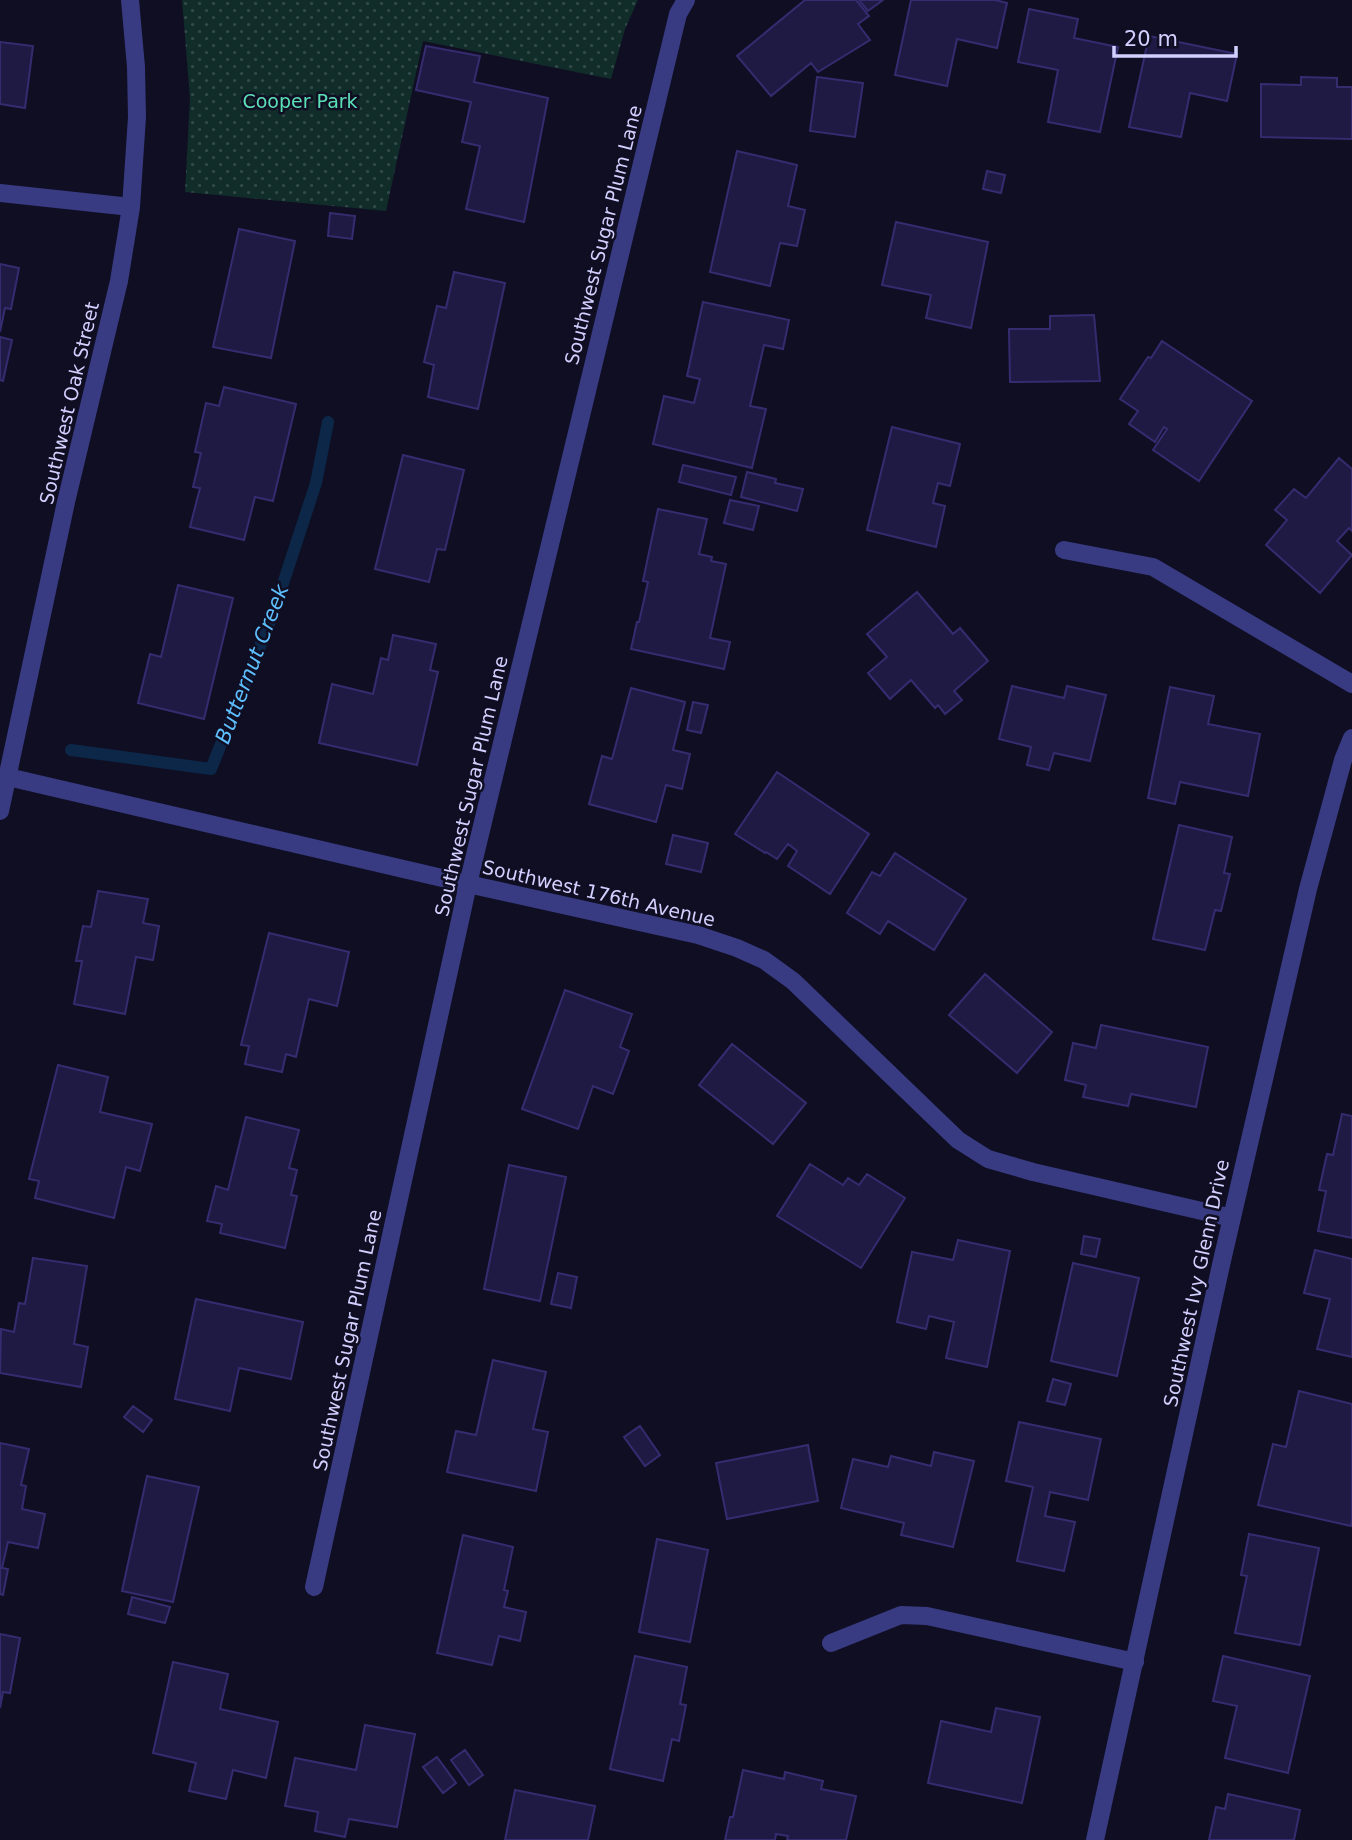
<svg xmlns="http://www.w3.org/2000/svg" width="1352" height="1840" font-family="'DejaVu Sans',sans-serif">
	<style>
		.park { fill: url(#park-dots) }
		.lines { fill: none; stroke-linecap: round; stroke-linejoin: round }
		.stream { stroke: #0c2748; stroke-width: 12 }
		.building { fill: #1f1a44; stroke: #352c70; stroke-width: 2 }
		.street { stroke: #383b82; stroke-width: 18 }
		.labels { text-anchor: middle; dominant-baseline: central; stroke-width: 5; stroke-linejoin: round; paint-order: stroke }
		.park-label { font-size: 19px; fill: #5be0b6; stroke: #100e23 }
		.street-label { font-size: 19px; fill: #d2d0ff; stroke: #100e23 }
		.water-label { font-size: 21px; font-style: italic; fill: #5ebfff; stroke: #100e23 }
	</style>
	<defs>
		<pattern id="park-dots" width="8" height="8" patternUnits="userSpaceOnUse" patternTransform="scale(1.75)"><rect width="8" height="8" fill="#112d2a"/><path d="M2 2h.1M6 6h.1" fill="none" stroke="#334a4a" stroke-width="1.8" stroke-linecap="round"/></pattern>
	</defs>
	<rect width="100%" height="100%" fill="#100e23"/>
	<path class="park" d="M182,0H638L625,29L611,79L423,41L386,211L185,192L190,98Z"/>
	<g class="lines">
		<path class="stream" d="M71,750L211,769L273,614L316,483L328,422"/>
	</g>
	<path class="building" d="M805,0H856L869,16L858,24L870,40L818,72L811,63L771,96L737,56Z
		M859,0H883L868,11Z
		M911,0H995L1007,3L997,48L957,39L947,86L895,75Z
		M1029,9L1078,19L1074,38L1118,47L1100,132L1048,122L1058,70L1018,62Z
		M1149,36L1237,54L1227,101L1190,93L1181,137L1129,127Z
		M0,42L33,46L25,108L0,104Z
		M426,46L480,56L474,82L548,98L524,222L466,209L480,146L462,142L471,102L416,90Z
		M817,77L863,83L855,137L810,131Z
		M1301,77L1337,78V87H1352V139L1261,137V84L1301,85Z
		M737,151L797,165L788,206L805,210L797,246L780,243L770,286L710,272Z
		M987,171L1005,175L1001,193L983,189Z
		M330,213L355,216L352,239L328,236Z
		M896,222L988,242L971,328L926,318L931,295L882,285Z
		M239,229L295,241L271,358L213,347Z
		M0,264L19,268L11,309L5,308L0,332Z
		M454,272L505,283L478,409L428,397L434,365L424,362L437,306L446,308Z
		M703,302L789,320L783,349L764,345L750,406L766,409L752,468L653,444L664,396L694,403L700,379L687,376Z
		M1094,315L1100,381L1010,382L1009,329H1050V316Z
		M0,337L12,340L3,381L0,380Z
		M1162,341L1252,401L1199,481L1153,450L1167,429L1164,427L1155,442L1129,424L1138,411L1120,399L1148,357L1151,358Z
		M224,387L296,404L273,501L255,497L244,540L190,527L200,488L193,487L201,453L195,452L206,403L219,406Z
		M892,427L960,444L950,486L938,483L933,503L945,506L936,547L867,530Z
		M403,455L464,470L445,550L437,549L429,582L375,569Z
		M1339,458L1352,469V531L1349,528L1337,541L1352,555L1320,593L1266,545L1287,520L1275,510L1294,489L1306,498Z
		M683,465L736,477L731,495L679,482Z
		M747,472L776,479L775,483L803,489L797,511L741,497Z
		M730,500L759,506L753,530L724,523Z
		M658,509L707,519L699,554L712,557L711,561L726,564L710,638L730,642L724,669L631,649L637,622H639L648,582L643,581Z
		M178,585L233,598L204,719L138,703L150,654L161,657Z
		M917,592L953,634L960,628L988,661L954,691L962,700L945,714L938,705L935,708L911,680L890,699L868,673L887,657L867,634Z
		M393,635L436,644L430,670L438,672L417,765L319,743L332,684L373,694L381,658L388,660Z
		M1012,686L1064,698L1067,686L1106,695L1090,761L1054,753L1049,770L1027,765L1031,747L999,739Z
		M1170,687L1214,696L1208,724L1260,734L1248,796L1180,782L1175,804L1148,798Z
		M631,688L685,702L673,750L690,754L682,789L666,785L656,822L589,804L602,756L612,759Z
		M693,702L708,705L701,733L687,730Z
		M777,772L869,834L830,894L788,866L797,851L788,844L777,859L766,852L765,853L735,834Z
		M1179,825L1232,837L1224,873L1230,874L1221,911L1215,910L1205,950L1153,939Z
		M673,835L708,843L701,872L666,864Z
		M895,853L966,899L934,950L888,921L880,934L847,913L872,872L880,876Z
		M98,891L148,899L143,923L159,926L153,960L136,957L125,1014L74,1004L82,961H76L83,926L91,927Z
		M269,933L349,952L337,1006L309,999L296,1057L286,1054L282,1072L245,1064L249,1046L241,1045Z
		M985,974L1052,1032L1017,1073L949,1015Z
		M565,990L632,1014L620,1047L629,1051L613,1094L593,1086L578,1129L522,1109Z
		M1101,1025L1208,1047L1196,1107L1131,1094L1128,1106L1083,1097L1086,1085L1065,1080L1073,1043L1096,1048Z
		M732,1044L806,1103L773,1144L699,1085Z
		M58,1065L108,1077L100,1112L152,1124L140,1171L126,1167L114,1218L35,1198L39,1181L29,1179Z
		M1342,1114L1352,1116V1238L1318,1231L1326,1191L1319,1190L1327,1154L1333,1155Z
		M246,1117L299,1130L289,1168L297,1170L291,1195L297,1196L285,1248L220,1233L222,1224L207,1221L216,1186L228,1190Z
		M810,1164L843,1185L848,1178L859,1185L867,1174L905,1198L861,1268L777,1216Z
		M509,1165L566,1177L540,1301L484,1289Z
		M1084,1236L1100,1239L1096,1257L1081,1254Z
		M958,1240L1010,1251L987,1367L946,1358L954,1322L929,1316L926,1329L897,1322L912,1252L953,1260Z
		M1315,1250L1352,1259V1357L1317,1349L1330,1299L1304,1293Z
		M33,1258L87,1266L74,1344L88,1347L81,1387L0,1373L1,1329L14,1332L19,1303L25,1304Z
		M1073,1263L1139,1278L1117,1376L1051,1361Z
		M558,1273L577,1277L571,1308L551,1304Z
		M196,1299L303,1322L291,1379L239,1368L230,1411L175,1399Z
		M493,1360L546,1372L533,1429L548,1432L536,1491L447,1472L456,1431L476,1435Z
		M1053,1379L1071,1384L1065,1405L1047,1401Z
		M1299,1391L1352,1404V1520L1351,1526L1258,1505L1273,1444L1286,1447Z
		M133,1406L152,1420L143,1432L124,1417Z
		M1019,1422L1101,1439L1088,1500L1050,1492L1045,1516L1075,1522L1064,1571L1017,1561L1033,1487L1006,1481Z
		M640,1426L660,1455L645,1466L624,1437Z
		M0,1443L29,1449L21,1485L26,1486L22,1509L45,1514L38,1548L8,1542L2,1568L8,1569L3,1595L0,1594Z
		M808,1445L818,1501L727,1519L716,1463Z
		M934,1452L974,1461L953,1547L901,1535L904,1523L841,1508L853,1459L888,1467L891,1456L931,1466Z
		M147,1476L199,1487L173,1602L122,1591Z
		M1249,1534L1319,1548L1300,1645L1235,1633L1247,1576L1241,1575Z
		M463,1535L513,1547L504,1590L508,1591L504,1607L526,1612L520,1641L499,1636L492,1665L437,1653Z
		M657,1539L708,1550L690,1642L639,1632Z
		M132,1597L170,1607L165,1623L128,1614Z
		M0,1634L20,1638L10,1693L3,1692L0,1708Z
		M635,1656L687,1667L680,1704L686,1705L679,1741L672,1739L663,1781L610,1769Z
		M1223,1656L1310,1676L1288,1773L1225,1758L1237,1706L1213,1701Z
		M173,1662L228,1674L220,1709L278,1722L266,1778L233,1770L226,1799L189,1791L196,1763L153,1753Z
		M996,1708L1040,1717L1022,1803L928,1783L941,1721L991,1732Z
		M365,1725L415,1734L397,1827L349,1819L345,1837L315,1831L318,1812L285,1806L295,1758L356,1770Z
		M465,1750L483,1775L469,1785L451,1760Z
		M437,1757L456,1783L443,1793L423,1767Z
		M743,1770L784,1779L785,1772L823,1781L821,1789L856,1796L846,1840H787L788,1836L776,1834L775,1840H725L730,1817H733Z
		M515,1790L595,1806L588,1840H505Z
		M1228,1794L1300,1810L1294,1840H1209L1216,1807L1225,1809Z"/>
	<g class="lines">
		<path class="street" d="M0,193L131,207
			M1064,550L1153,567L1352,684
			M8,777L468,884L698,935L737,948L764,960L793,981L958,1140L988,1159L1033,1172L1232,1218
			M0,811L66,502L119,281L131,207L137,117L136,67L130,0
			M314,1587L468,884L678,14L686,0
			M831,1643L901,1615L927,1616L1135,1662
			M1095,1840L1221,1265L1308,889L1343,760L1352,738"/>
	</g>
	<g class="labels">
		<g class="park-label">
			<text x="300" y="101">Cooper Park</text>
		</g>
		<g class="street-label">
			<text transform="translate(603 235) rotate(-76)">Southwest Sugar Plum Lane</text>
			<text transform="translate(69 403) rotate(-77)">Southwest Oak Street</text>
			<text transform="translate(471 786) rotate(-77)">Southwest Sugar Plum Lane</text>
			<text transform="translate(599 893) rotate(13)">Southwest 176th Avenue</text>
			<text transform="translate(1196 1283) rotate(-78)">Southwest Ivy Glenn Drive</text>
			<text transform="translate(347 1340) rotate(-78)">Southwest Sugar Plum Lane</text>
		</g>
		<g class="water-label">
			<text transform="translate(252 664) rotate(-69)">Butternut Creek</text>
		</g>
	</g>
	<path d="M1114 46v10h122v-10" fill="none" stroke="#d2d0ff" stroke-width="3.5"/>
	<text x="1124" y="46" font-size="21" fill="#d2d0ff" stroke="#100e23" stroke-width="5" paint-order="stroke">20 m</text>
</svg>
